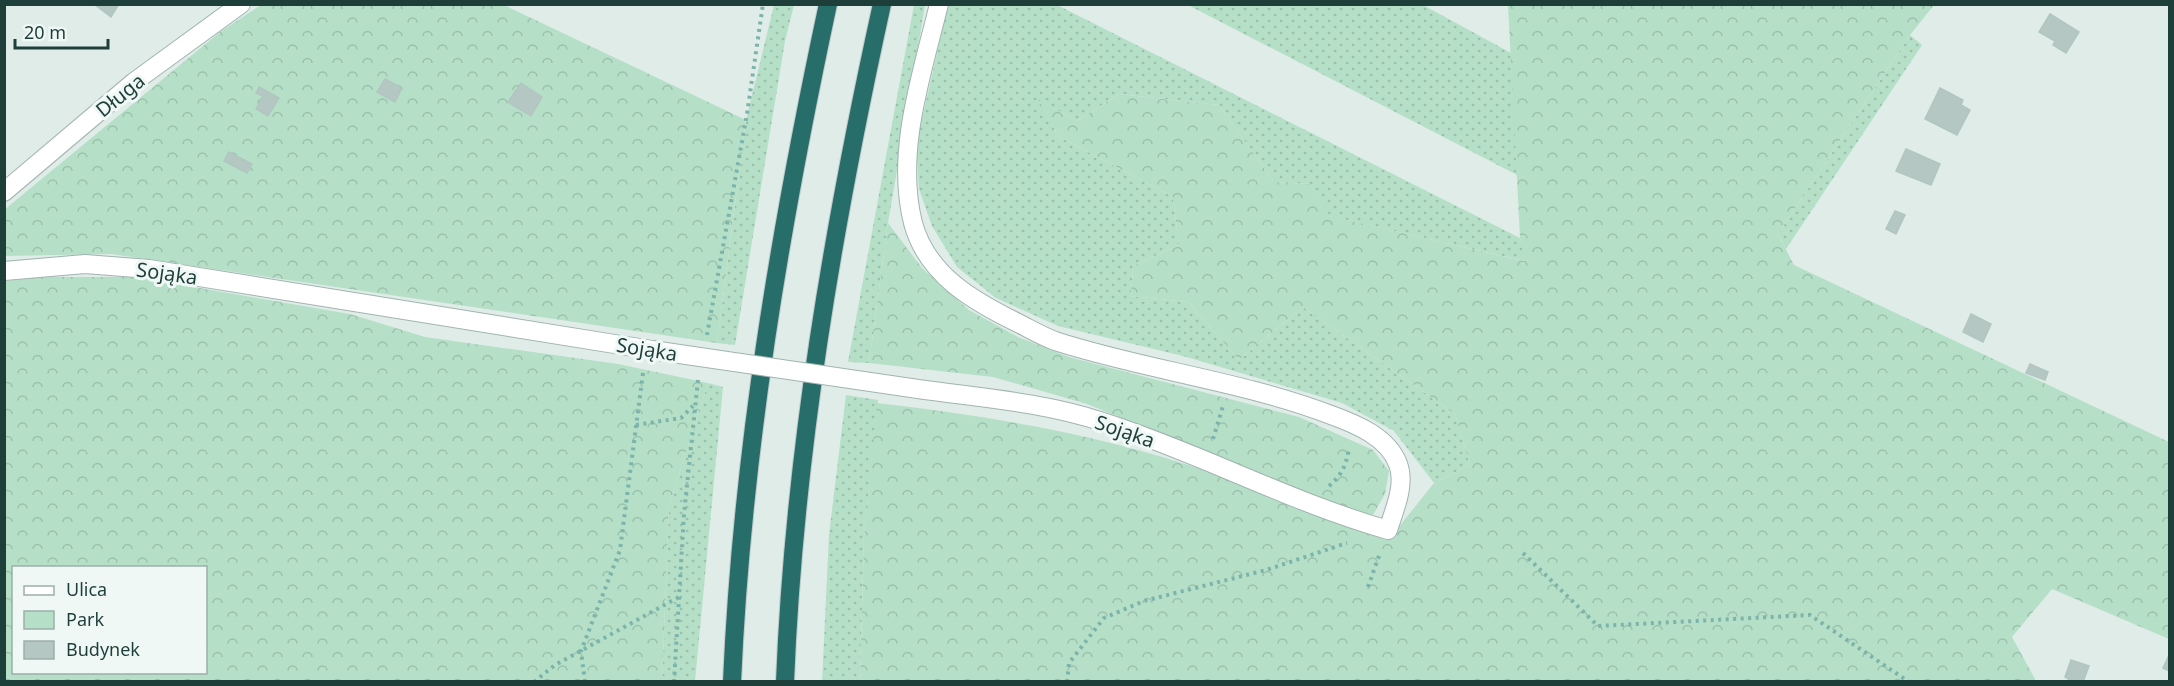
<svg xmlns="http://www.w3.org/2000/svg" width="2174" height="686" font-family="'Noto Sans',sans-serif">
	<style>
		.green { fill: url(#green-dots) }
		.forest { fill: url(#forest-crowns); fill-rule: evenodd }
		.building { fill: #b4c7c2; stroke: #b1c6c1; stroke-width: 1.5 }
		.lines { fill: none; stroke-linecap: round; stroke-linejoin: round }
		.minor-casing { stroke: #a1b4b0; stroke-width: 20 }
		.motorway-casing { stroke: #c0c9c8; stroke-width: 20 }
		.path { stroke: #7cb3ab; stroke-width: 4; stroke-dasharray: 3 4.5; stroke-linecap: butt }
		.minor { stroke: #fff; stroke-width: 18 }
		.motorway { stroke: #276d6a; stroke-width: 18 }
		.minor-bridge-casing { stroke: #a1b4b0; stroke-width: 20; stroke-linecap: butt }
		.minor-bridge { stroke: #fff; stroke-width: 18 }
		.labels { text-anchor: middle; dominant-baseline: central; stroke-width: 6; stroke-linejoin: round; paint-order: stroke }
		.street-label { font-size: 20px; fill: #1e3e3a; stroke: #f0f8f5 }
	</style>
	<defs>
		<pattern id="green-dots" width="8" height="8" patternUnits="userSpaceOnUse" patternTransform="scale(1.5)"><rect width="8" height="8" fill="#b5e0c7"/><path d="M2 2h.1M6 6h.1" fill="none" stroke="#9bc1ac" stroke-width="1.8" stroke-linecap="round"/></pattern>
		<pattern id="forest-crowns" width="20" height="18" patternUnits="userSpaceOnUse" patternTransform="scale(1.5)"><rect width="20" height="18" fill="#b5e0c7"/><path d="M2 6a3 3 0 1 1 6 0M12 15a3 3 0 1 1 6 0" fill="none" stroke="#9bc1ac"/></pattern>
	</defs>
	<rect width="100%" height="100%" fill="#dfece8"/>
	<path class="green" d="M774,5H794L785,41L735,345L717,343L746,120Z
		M914,5H925L888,223L869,363L848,362Z
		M948,5H1057L1520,238L1525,261L1329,216L1310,184L1274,182L1219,105L1119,94L1077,121L1039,100L1058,136L1173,197L1179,245L1133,266L1131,296L1188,302L1239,360L1303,307L1455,414L1470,465L1434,483L1394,431L1342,403L1183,356L1058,326L996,298L957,267L932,226L919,189L916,145Z
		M1188,5H1423L1511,53L1519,176Z
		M1910,35L1922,45L1786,249L1778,234Z
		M708,383L723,387L695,681L662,682L669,506Z
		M846,395L878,400L864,536L860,681L822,682L829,535Z"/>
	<path class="forest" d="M261,5H504L746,120L717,343L111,254L5,256L4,210L220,32Z
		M1508,5H1934L1910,35L1778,234L1794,265L2169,442V639L2052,589L2012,637L2036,681L860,682L864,536L877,403C972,414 1067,429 1159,456C1237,479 1313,511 1390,538L1434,483L1470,465L1455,414L1303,307L1239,360L1188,302L1131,296L1133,266L1179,245L1173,197L1058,136L1038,99L1077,121L1119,94L1219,105L1274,182L1310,184L1330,216L1524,261L1520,238Z
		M888,223L922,268L969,310L1018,337L1069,357L1299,417L1373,450L1389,471L1385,494L1373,515L1337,505L1087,404L993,377L869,363Z
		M41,277H136L350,314L425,337L618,364L708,383L669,506L662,681H5V281ZM14,568H206V672H14Z"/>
	<path class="building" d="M94,4H119L111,17Z
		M2050,14L2079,32L2066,53L2053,45L2055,41L2039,32Z
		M385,79L402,88L395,102L377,92Z
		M521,83L542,97L531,116L508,102Z
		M259,87L279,98L268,116L256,109L263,96L256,93Z
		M1940,88L1963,100L1961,105L1970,110L1957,135L1925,119Z
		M1906,149L1940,164L1931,185L1896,171Z
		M229,152L252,164L247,173L224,161Z
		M1895,211L1905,215L1896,234L1886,229Z
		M1971,314L1991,324L1983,342L1963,332Z
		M2030,364L2048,372L2045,380L2026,373Z
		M2170,653V671L2163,668Z
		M2071,660L2089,666L2083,682H2073L2065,677Z"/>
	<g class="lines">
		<defs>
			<path id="minor" d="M4,192L134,82L241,4
				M4,271L85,264L149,269L652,350
				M925,390C984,398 1046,403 1103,422C1200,453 1290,502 1388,530C1394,510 1406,485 1398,464C1388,437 1356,424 1331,415C1242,381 1145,370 1055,341C1042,336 1030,329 1018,323C973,301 927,275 913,223C895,152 922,74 939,4"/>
			<path id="motorway" d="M732,682C742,453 780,228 828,4
				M785,682C794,454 833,227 882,4"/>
		</defs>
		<use href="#minor" class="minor-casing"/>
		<use href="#motorway" class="motorway-casing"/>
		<path class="path" d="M707,335L747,114L763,4
			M636,425L681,418L693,406
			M1213,439L1223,406
			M1329,486C1342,475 1346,465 1349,449
			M1523,553L1598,626L1810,615L1909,682
			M1368,587L1380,553
			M534,682L555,665L679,597
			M585,682L581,651L620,550L643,373
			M674,682L684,514L698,380
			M1067,682L1069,663L1104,618L1144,601L1266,570L1347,543"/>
		<use href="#minor" class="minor"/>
		<use href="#motorway" class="motorway"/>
		<defs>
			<path id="minor-bridge" d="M652,350L925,390"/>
		</defs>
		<use href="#minor-bridge" class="minor-bridge-casing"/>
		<use href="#minor-bridge" class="minor-bridge"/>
	</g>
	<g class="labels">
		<g class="street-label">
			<text transform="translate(120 95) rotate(-39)">Długa</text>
			<text transform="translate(167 273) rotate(8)">Sojąka</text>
			<text transform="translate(647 349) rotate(9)">Sojąka</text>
			<text transform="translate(1125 431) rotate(19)">Sojąka</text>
		</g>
	</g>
	<rect width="2174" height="686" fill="none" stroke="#1e3e3a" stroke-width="12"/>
	<rect x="12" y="566" width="195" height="108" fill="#f0f8f5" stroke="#9caeaa" stroke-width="1.5"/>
	<rect x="24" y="586" width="30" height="9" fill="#ffffff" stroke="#9caeaa" stroke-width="1.5"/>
	<text x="66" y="596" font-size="18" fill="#1e3e3a">Ulica</text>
	<rect x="24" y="611" width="30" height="18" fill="#b5e0c7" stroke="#9caeaa" stroke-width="1.5"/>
	<text x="66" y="626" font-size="18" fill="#1e3e3a">Park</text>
	<rect x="24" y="641" width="30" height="18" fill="#b4c7c2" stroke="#9caeaa" stroke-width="1.5"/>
	<text x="66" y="656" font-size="18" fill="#1e3e3a">Budynek</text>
	<path d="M15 39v9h93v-9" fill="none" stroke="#1e3e3a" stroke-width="3"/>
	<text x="24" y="39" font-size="18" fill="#1e3e3a" stroke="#f0f8f5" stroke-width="4.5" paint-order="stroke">20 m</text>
</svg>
